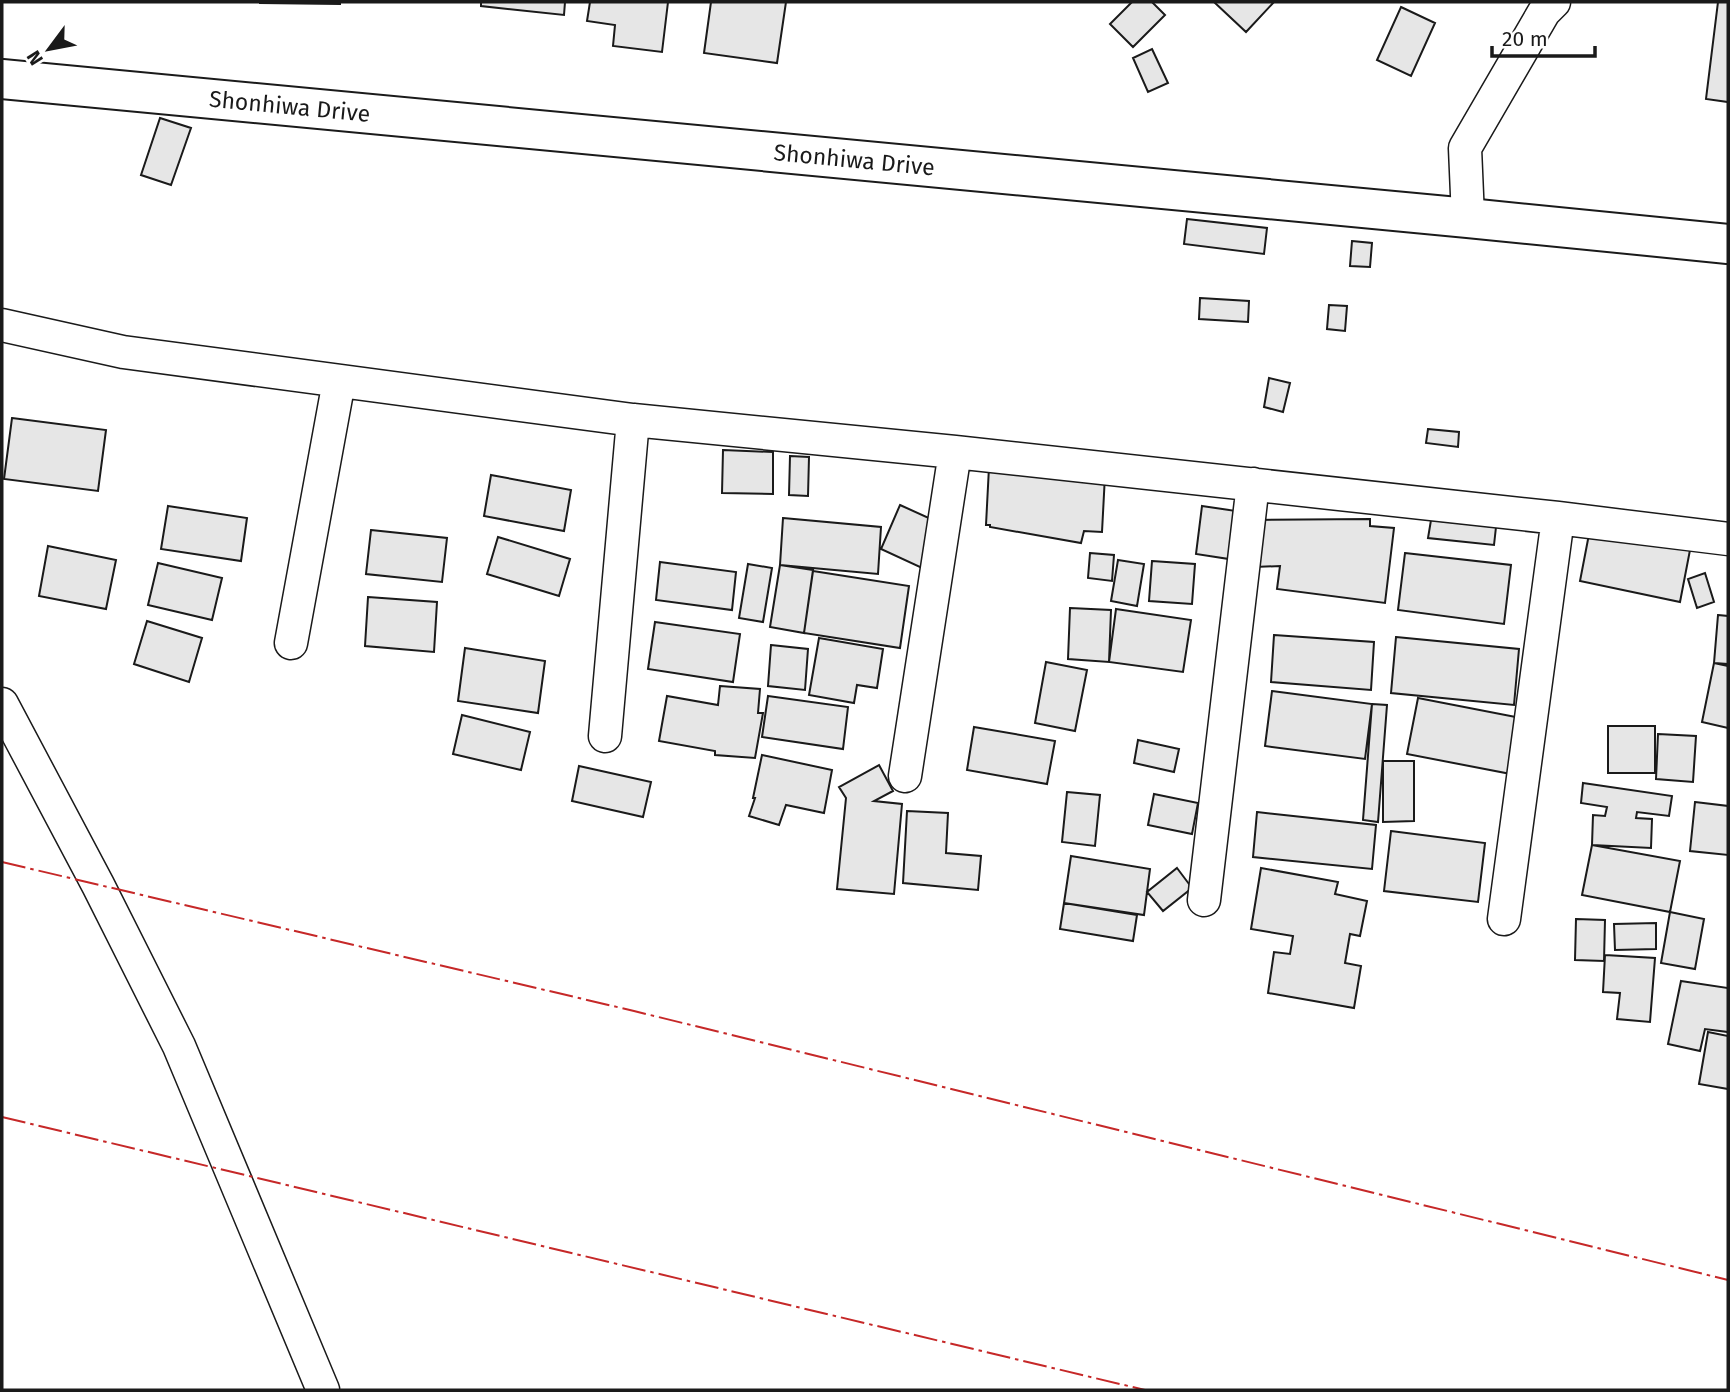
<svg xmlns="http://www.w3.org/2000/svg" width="1730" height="1392" font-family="'Fira Sans',sans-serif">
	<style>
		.building { fill: #e6e6e6; stroke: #1a1a1a; stroke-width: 2 }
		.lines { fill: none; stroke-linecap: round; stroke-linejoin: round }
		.minor-casing { stroke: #1a1a1a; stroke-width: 35 }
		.tertiary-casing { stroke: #1a1a1a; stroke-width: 42 }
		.minor { stroke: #fff; stroke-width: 32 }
		.tertiary { stroke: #fff; stroke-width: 38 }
		.power { stroke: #c62828; stroke-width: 2; stroke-dasharray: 24 5 3.5 5; stroke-linecap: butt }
		.labels { text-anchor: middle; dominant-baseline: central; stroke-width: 5; stroke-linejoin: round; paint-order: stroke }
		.street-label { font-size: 23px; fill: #1a1a1a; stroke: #fff }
	</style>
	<rect width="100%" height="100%" fill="#fff"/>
	<path class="building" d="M260,2H340V4L260,3Z
		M481,2H565L564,15L481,6Z
		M590,2H668L662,52L613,46L615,25L587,21Z
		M711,2H786L777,63L704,53Z
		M1132,2H1152L1165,15L1133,47L1110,24Z
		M1214,2H1274L1246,32Z
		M1718,2H1728V102L1706,99Z
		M1401,7L1435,23L1411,76L1377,60Z
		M1152,49L1168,83L1148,92L1133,58Z
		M160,118L191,128L171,185L141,175Z
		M1187,219L1267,228L1264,254L1184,244Z
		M1352,241L1372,243L1370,267L1350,266Z
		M1200,298L1249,301L1248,322L1199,319Z
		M1329,305L1347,306L1345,331L1327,329Z
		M1269,378L1290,383L1283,412L1264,407Z
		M12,418L106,430L98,491L4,479Z
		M1428,429L1459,432L1458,447L1426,443Z
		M723,450L773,452V494L722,493Z
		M790,456L809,457L808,496L789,495Z
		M989,467L1105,475L1102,532L1084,531L1081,543L990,527V525H986Z
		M491,475L571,490L564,531L484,516Z
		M900,505L942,524L922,568L881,549Z
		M168,506L247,518L241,561L161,549Z
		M1202,506L1236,511L1229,559L1196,554Z
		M783,518L881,527L878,574L780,565Z
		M1370,519V526L1394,528L1385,603L1277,589L1280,566L1254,567V520Z
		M1431,520L1496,527L1494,545L1428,538Z
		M1590,529L1690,550L1680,602L1580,581Z
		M371,530L447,538L442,582L366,574Z
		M498,537L570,559L559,596L487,574Z
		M48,546L116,560L106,609L39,596Z
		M1090,553L1114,555L1112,581L1088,578Z
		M1405,553L1511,565L1504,624L1398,610Z
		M1118,560L1144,564L1137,606L1111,601Z
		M1152,561L1195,564L1192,604L1149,601Z
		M660,562L736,572L732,610L656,600Z
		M158,563L222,578L212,620L148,605Z
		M748,564L772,568L763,622L739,618Z
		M780,565L813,570L804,633L770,627Z
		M813,571L909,586L900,648L804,633Z
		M1705,573L1714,602L1697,608L1688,579Z
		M368,597L437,602L434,652L365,646Z
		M1070,608L1111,610L1109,662L1068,659Z
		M1116,609L1191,620L1183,672L1109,662Z
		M1718,615L1728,616V664L1714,663Z
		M147,621L202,638L189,682L134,664Z
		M655,622L740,634L733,682L648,669Z
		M1274,635L1374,642L1371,690L1271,682Z
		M1396,637L1519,649L1514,705L1391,693Z
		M819,638L883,649L877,688L857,685L854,703L809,695Z
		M771,645L808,649L805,690L768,686Z
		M465,648L545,661L538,713L458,701Z
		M1046,662L1087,670L1075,731L1035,723Z
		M1714,663L1728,666V728L1702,722Z
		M720,686L760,689L758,713H763L755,758L715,755V751L659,741L667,696L718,705Z
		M1272,691L1372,704L1365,759L1265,746Z
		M768,696L848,707L843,749L762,737Z
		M1418,698L1526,719L1516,775L1407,754Z
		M1372,704L1387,705L1378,822L1363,820Z
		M462,715L530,732L521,770L453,754Z
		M1608,726H1655V773H1608Z
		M974,727L1055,741L1047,784L967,770Z
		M1658,734L1696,736L1693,782L1656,779Z
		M1138,740L1179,749L1174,772L1134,763Z
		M762,755L832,770L824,813L786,805L779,825L749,816L755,798H753Z
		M1383,761H1414V821L1383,822Z
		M879,765L893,791L874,801L902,804L894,894L837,889L846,798L839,787Z
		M579,766L651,782L643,817L572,801Z
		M1583,783L1672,796L1669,816L1637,812L1636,818L1652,819L1651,848L1592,845L1593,815L1605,816L1607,807L1581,803Z
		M1067,792L1100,795L1095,846L1062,842Z
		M1154,794L1198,803L1192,834L1148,825Z
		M1695,802L1728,806V855L1690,851Z
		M907,811L948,813L946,853L981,856L978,890L903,883Z
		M1257,812L1376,825L1372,869L1253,857Z
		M1391,831L1485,843L1478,902L1384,891Z
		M1592,845L1680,861L1670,912L1582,895Z
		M1071,856L1150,869L1144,915L1064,903Z
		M1177,868L1192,888L1163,911L1147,892Z
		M1261,868L1338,882L1335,894L1367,901L1360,936L1350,934L1345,963L1361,966L1354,1008L1268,993L1274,952L1290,954L1293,936L1251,929Z
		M1064,903L1137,915L1133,941L1060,929Z
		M1670,912L1704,919L1695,969L1661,963Z
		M1576,919L1605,920L1604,961L1575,960Z
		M1656,923V949L1615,950L1614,924Z
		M1605,955L1655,958L1650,1022L1617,1019L1620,993L1603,992Z
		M1681,981L1728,988V1032L1705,1029L1700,1051L1668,1044Z
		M1708,1032L1728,1036V1089L1699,1084Z"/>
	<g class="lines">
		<defs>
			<path id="minor" d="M1468,218L1465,148L1544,12L1554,2
				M2,325L123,352L633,420L955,452L1558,518L1728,539
				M291,643L339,381
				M2,704L98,885L179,1046L323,1390
				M605,736L633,420
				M905,776L955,452
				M1204,900L1253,484
				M1504,919L1558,518"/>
			<g id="tertiary">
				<path id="s1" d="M2,79L1468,218L1728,244"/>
			</g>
		</defs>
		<use href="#minor" class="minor-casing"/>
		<use href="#tertiary" class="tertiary-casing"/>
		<use href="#minor" class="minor"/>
		<use href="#tertiary" class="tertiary"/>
		<path class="power" d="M2,862L634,1011L1728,1280
			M2,1117L1145,1390"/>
	</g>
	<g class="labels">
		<g class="street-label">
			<text stroke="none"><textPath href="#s1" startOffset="289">Shonhiwa Drive</textPath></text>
			<text stroke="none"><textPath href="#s1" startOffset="856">Shonhiwa Drive</textPath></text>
		</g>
	</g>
	<rect width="1730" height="1392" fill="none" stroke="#1a1a1a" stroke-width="7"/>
	<g transform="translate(49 49) rotate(238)" stroke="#ffffff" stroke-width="5" paint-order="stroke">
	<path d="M0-5L12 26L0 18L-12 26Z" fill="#1a1a1a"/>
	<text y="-10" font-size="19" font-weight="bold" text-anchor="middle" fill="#1a1a1a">N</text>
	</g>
	<path d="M1492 46v10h103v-10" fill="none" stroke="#1a1a1a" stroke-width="3.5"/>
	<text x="1502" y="46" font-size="21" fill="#1a1a1a" stroke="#ffffff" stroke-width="5" paint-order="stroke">20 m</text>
</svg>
